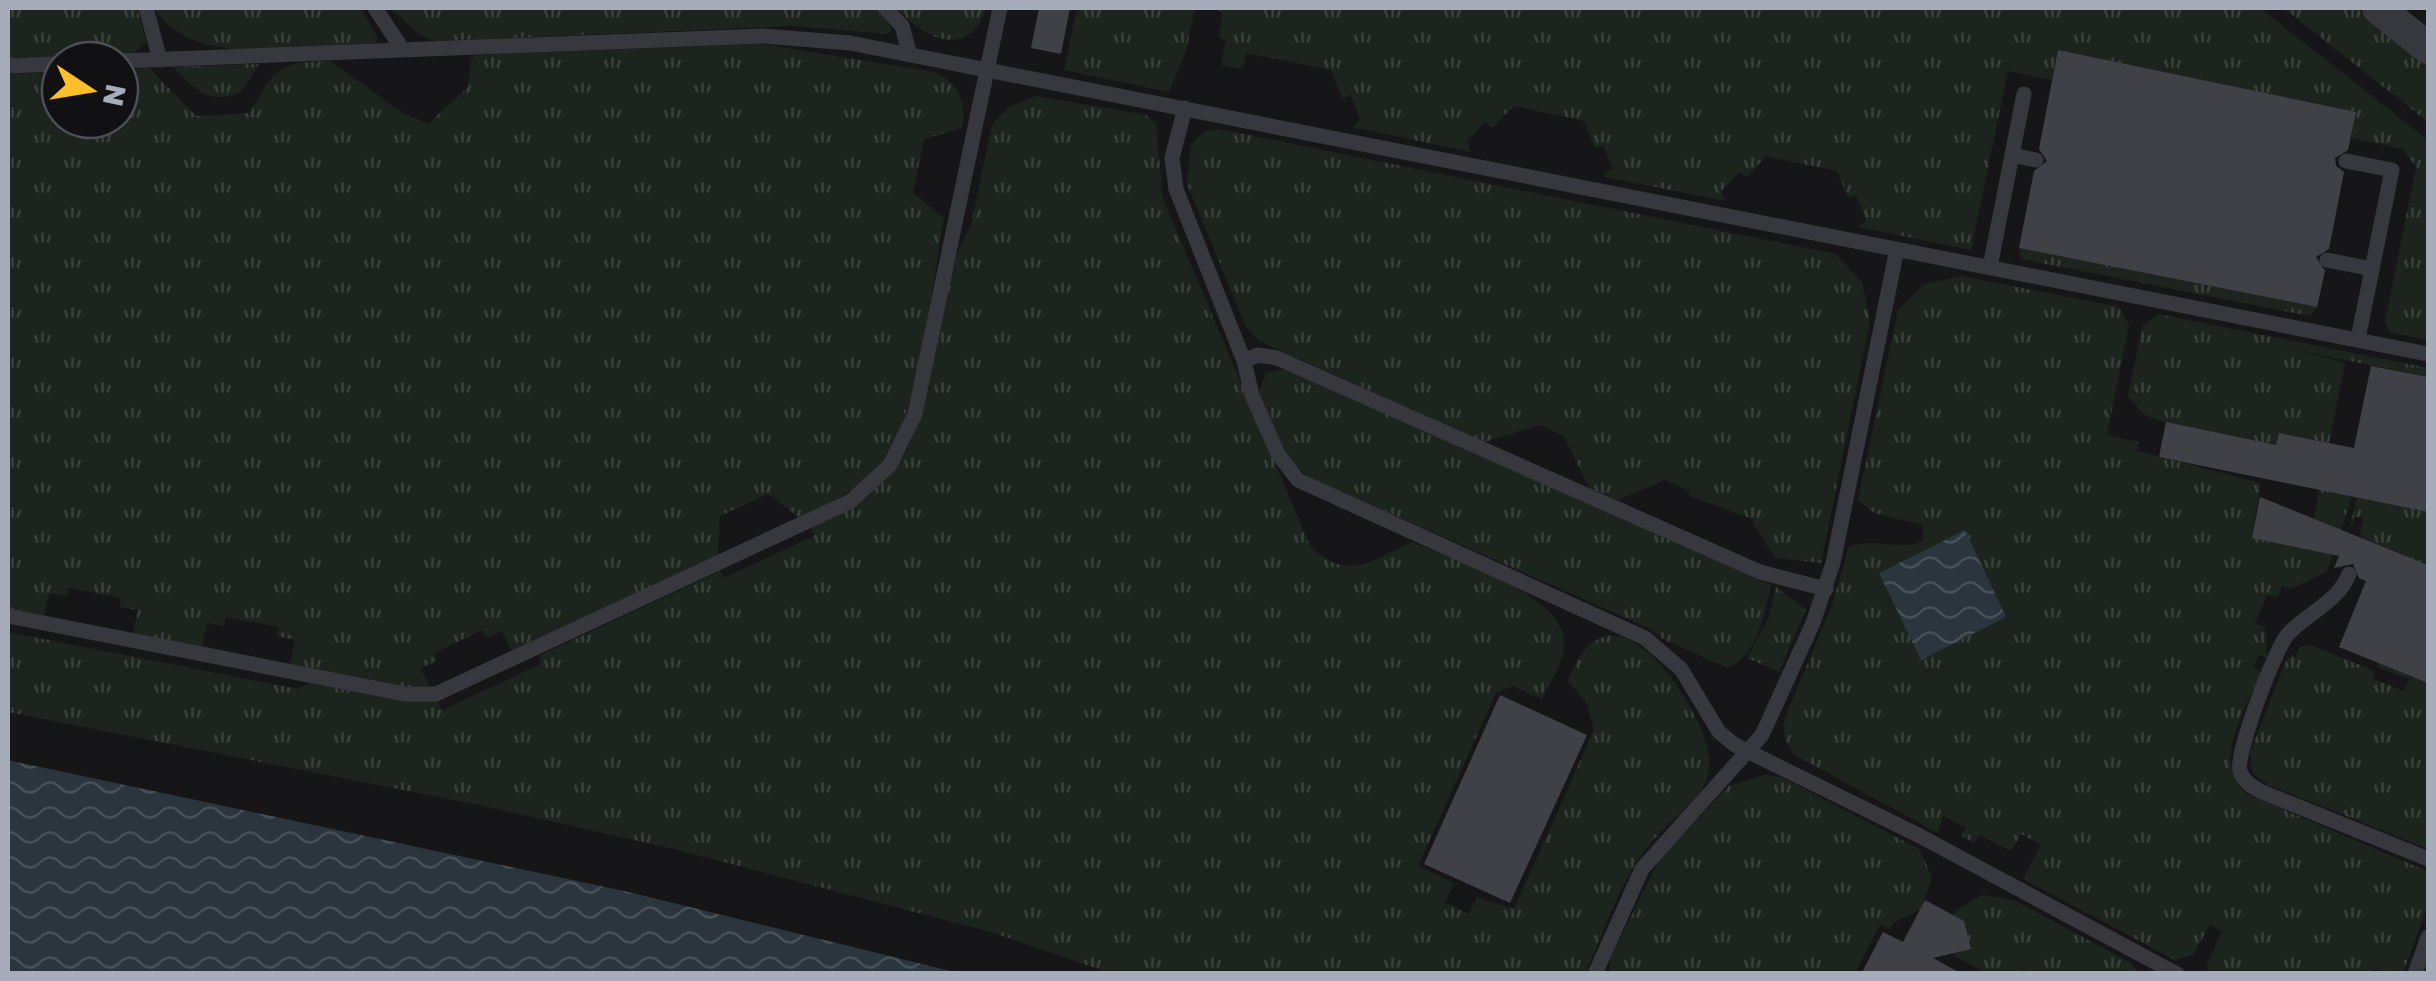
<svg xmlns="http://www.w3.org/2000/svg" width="2436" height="981" font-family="'Golos Text',sans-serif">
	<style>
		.grass { fill: url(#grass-tufts) }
		.water { fill: url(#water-waves) }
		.pier { fill: #161619 }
		.building { fill: #404146 }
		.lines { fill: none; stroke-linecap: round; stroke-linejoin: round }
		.service { stroke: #37383e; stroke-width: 15 }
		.minor { stroke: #37383e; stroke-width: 32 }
	</style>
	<defs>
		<pattern id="grass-tufts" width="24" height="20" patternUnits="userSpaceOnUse" patternTransform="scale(2.5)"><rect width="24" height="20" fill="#1c241d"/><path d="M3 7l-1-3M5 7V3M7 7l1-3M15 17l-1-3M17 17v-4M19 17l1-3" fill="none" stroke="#3a413c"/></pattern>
		<pattern id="water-waves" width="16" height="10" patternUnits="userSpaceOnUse" patternTransform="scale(2.5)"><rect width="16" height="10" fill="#2b353e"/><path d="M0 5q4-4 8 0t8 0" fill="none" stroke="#475058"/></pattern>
	</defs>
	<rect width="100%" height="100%" fill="#161619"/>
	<path class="grass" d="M8,8H137L146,42L132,54L8,59Z
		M154,8H361L378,39L375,43C309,46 194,72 154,8Z
		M390,8H876L892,28L889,34L792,26L436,41L420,35Z
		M897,8H986C969,61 922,38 897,8Z
		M1077,8H1195L1186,51L1169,92L1064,70Z
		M1214,8H2260L2428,140V340L2389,332L2385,321L2416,167L2403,149L2351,138L2355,112L2058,50L2052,80L2008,71L1971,250L1858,227L1866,220L1856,195L1848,198L1837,171L1774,158L1766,156L1747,177L1740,172L1721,191L1726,201L1605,177L1604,173L1613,169L1603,145L1595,148L1584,121L1514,106L1492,128L1485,122L1467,141L1471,152L1352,127L1360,120L1351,95L1342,98L1331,70L1246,53L1243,69L1221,65L1226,40L1219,38L1222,12Z
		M2283,8H2356L2428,66V122Z
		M760,44L935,72C959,84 967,103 962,128L924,139L913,193L944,218C932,282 920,423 877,469C855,493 828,504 799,517L768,494L720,516L718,555L512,651L502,631L486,638L482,630L434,653L437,661L421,668L430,687H407L290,665L295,640L277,636L279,627L226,617L224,626L207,623L202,647L133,634L138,610L120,607L121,598L69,588L67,596L49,593L44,617L8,609V74L60,72V120H120V70L149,68L196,116L250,113C276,67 276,63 330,61L403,113L428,124L468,87L471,58L476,55Z
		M259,64L242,91C210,107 194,89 173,67Z
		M1036,96L1146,115L1156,124L1163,199L1310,546C1347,582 1369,562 1412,542C1451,560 1562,593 1564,641C1565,661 1550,681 1542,699L1513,686L1496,693L1418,866L1454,883L1445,903L1469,914L1477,897L1514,909L1594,730L1587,704L1568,681C1578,656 1591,630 1624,637C1652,651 1672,676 1687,702C1745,801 1676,795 1633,868C1613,901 1601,939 1585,973H1110L991,932L674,849L484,806L8,712V632L298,689L309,683L399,700H437L442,710L541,664L539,656L720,571L724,578L814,536L811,528L867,498L905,454L919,422L948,272L971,225L992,125L1008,107Z
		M1219,129L1836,254L1862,282L1870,321L1821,563L1776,558L1753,524L1755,520L1689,496L1690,491L1665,480L1618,500L1589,488L1564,436L1540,425L1485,442L1259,341L1246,327L1187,184L1191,144L1204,132Z
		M2019,248L2317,307L2310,316L2021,259Z
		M1961,276L2119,307L2129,325L2107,435L2138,442L2137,451L2261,483L2252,538L2307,549L2320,489L2352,496L2327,572L2291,589L2282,586L2277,598L2267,595L2255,623L2265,627L2267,658L2259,655L2253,668L2261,672C2247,708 2209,763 2247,794L2427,871L2428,905L2403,973L2372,969L2370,974L2208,973L2207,964L2222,932L2210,925L2193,955L2175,960L2023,879L2041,845L2021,834L2011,851L1979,835L1974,843L1962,836L1966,828L1943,816L1938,833L1793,754L1785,740L1784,720L1832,605L1849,547C1875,538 1903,551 1923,541V525L1874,513L1858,500L1898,310L1925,284Z
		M2158,314L2428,368V377L2296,350L2345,363L2329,443L2279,433L2281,446L2167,423L2144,415L2128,397L2142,327Z
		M1284,369L1771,585C1765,613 1757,657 1727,668L1661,638L1651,629L1308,477L1287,456L1259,392L1266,373Z
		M2357,497L2428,512V565L2360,537L2363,517H2355L2349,532Z
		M1776,587L1806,609L1779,672L1747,658L1768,619Z
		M2310,645L2375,671L2373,679L2404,691L2409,679L2377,667L2378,663L2416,678L2428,647V849L2269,785L2252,773L2250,752L2286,661L2292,655L2296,657L2299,647Z
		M1764,775L1781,777L1919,849L1932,877L1921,909L1894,922L1890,929L1880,925L1855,973H1610V959L1659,860L1729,786Z
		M1982,895L2014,900L2129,962L2140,973L2032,974L2023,969L2020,973H1987L1954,956L1948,939L1956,910Z"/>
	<path class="water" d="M1965,530L2006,617L1921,660L1879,573Z
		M8,760L572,878L959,973H8Z"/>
	<path class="pier" d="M8,755L705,903L946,964L964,974L704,908L8,760Z"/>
	<path class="building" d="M1039,8H1070L1061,54L1031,48Z
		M2058,50L2356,112L2348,150L2335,158L2336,166L2344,172L2329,249L2316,257L2325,271L2317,307L2019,248L2034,171L2047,161L2039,149Z
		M2371,366L2428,377V512L2159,457L2166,422L2276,445L2279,433L2354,448Z
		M2260,497L2428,565V683L2339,647L2366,581L2359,578L2353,564L2334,568L2339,556L2252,538Z
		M1500,695L1587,735L1510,903L1424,864Z
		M1925,900L1964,921L1971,949L1933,958L1962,974H1861L1883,932L1903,942Z"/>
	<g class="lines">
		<path class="service" d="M146,8L160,60
			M375,8L403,50
			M885,8L902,26L909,52
			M120,61L763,36L850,43L2428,354
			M8,66L60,64
			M1185,108L1172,158L1176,189L1244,361L1252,395L1278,454L1298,480L1645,638L1681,669L1719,732L1735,745L1920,836L2177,974
			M2012,155L2036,160
			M2346,161L2392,170L2358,339
			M2327,260L2372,269
			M1990,267L2024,94
			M1244,361L1258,355L1277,358L1760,572L1826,589
			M2349,574C2338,602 2309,612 2289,633C2276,645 2235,755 2240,771C2243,782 2253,787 2262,792L2428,859
			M8,616L405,694H436L851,501L890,465L915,414L1000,8
			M1595,974L1642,869L1762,735L1813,623L1833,563L1897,249
			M2415,974L2428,937"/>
		<path class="minor" d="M2378,8L2428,48"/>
	</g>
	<rect width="2436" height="981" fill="none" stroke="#a7acba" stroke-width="20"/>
	<g transform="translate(90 90) rotate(102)"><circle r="48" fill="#111114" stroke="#4d4f56" stroke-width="2.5"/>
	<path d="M0-8L18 38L0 25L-18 38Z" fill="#ffbf28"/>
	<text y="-15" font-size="28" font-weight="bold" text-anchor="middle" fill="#a7acba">N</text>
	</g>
</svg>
